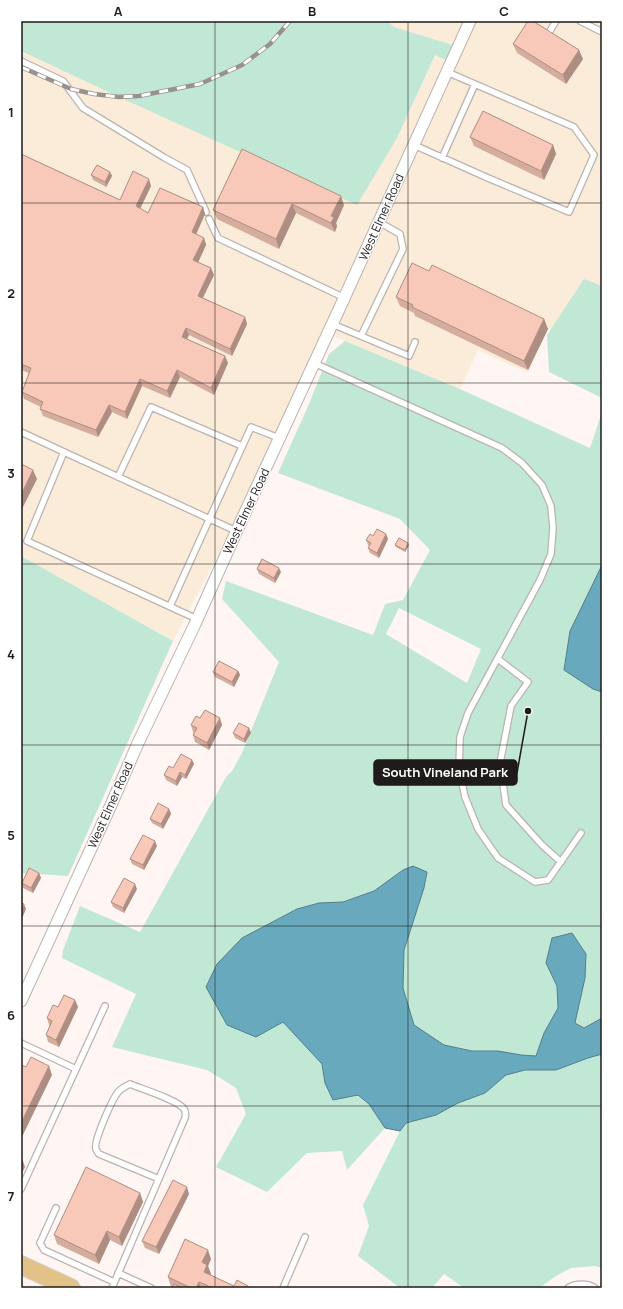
<svg xmlns="http://www.w3.org/2000/svg" width="623" height="1309" font-family="Manrope,sans-serif">
	<style>
		.industrial { fill: #faecd9 }
		.green { fill: #c1e7d5; fill-rule: evenodd }
		.water { fill: #69a9bd; stroke: #527e8c }
		.lines { fill: none; stroke-linecap: round; stroke-linejoin: round }
		.service-casing { stroke: #bbb3b0; stroke-width: 8 }
		.minor-casing { stroke: #bbb3b0; stroke-width: 13 }
		.primary-casing { stroke: #d6d6d6; stroke-width: 20 }
		.service { stroke: #fff; stroke-width: 5.5 }
		.minor { stroke: #fff; stroke-width: 11 }
		.primary { stroke: #e3c288; stroke-width: 18 }
		.rail-casing { stroke: #98928f; stroke-width: 4.5 }
		.rail { stroke: #fff; stroke-width: 3; stroke-dasharray: 9; stroke-linecap: butt }
		.wall { fill: #d5ad9f }
		.shaded-wall { fill: #ae8d82 }
		.building { fill: #f8c9b9; stroke: #ae8d82 }
		.grid { fill: none; stroke: #1e1b1a; stroke-width: 1; stroke-opacity: 0.55 }
		.labels { text-anchor: middle; dominant-baseline: central; stroke-width: 3; stroke-linejoin: round; paint-order: stroke }
		.street-label { font-size: 12px; fill: #1e1b1a; stroke: #fff }
		.leader { fill: none; stroke: #1e1b1a; stroke-width: 1.5 }
		.callout-dot { fill: #1e1b1a; stroke: #fff; stroke-width: 1.5 }
		.callout { fill: #1e1b1a; stroke: #1e1b1a; stroke-width: 1.5 }
		.callout-label { font-size: 13px; text-anchor: middle; font-weight: bold; fill: #fff }
		.neatline { fill: none; stroke: #1e1b1a; stroke-width: 1.5 }
		.grid-label { font-size: 13px; text-anchor: middle; font-weight: bold; fill: #1e1b1a }
	</style>
	<rect width="100%" height="100%" fill="#fff6f3"/>
	<path class="industrial" d="M387,21H602V313L547,330L528,373L478,350L460,389L326,333L264,467L173,641L21,556V51L119,97L397,138L435,55L458,47L394,27Z"/>
	<path class="green" d="M21,21H387L394,27L459,47L452,63L435,55L397,138L357,205L119,97L21,51Z
		M584,279L602,286V398L549,372L547,335Z
		M345,341L460,389L590,448L602,412V1018L584,1028L575,1023L585,978L546,963L557,985L558,1008L544,1033L536,1057L521,1055L498,1051H472L444,1045L414,1025L403,988L404,950L424,888L403,870L374,891L343,902L319,903L297,909L242,938L256,1037L283,1022L322,1064L325,1083L358,1095L369,1104L385,1128L347,1170L342,1151L307,1153L267,1192L216,1167L246,1114L236,1088L207,1070L112,1047L136,994L62,958L63,950L80,906L140,932L226,777L232,771L242,753L279,662L222,599L226,581L373,635L385,604L403,600L430,550L400,519L278,473L309,404L329,354ZM399,608L481,649L467,683L386,634Z
		M21,556L173,641L68,876L21,873Z
		M602,1054V1268L595,1266L571,1268L556,1276L539,1288H464L444,1274L432,1288H400L358,1256L369,1226L363,1205L400,1131L406,1123L436,1114L458,1103L485,1093L506,1075L525,1070H556L588,1058Z"/>
	<path class="water" d="M602,565V692L593,689L564,670L570,631Z
		M413,866L427,872L424,888L404,950L403,988L414,1025L444,1045L472,1051H498L521,1055L536,1056L544,1033L558,1008L557,986L546,963L552,938L572,933L586,954L585,978L575,1023L584,1028L602,1018V1054L588,1058L556,1070H525L506,1075L485,1093L458,1103L436,1115L406,1123L400,1131L385,1128L369,1104L358,1095L333,1100L325,1083L322,1064L283,1022L256,1037L227,1025L206,987L217,964L242,938L297,909L319,903L343,902L374,891L403,870Z"/>
	<g class="lines">
		<defs>
			<path id="service" d="M580,21L602,32
				M550,31L556,21
				M21,61L63,81L83,108L165,158L187,170L206,212
				M414,145L488,178L569,212L594,155L574,127L447,72
				M442,158L475,84
				M209,219L218,238L345,298
				M332,324L409,356L415,342
				M361,336L403,249L400,234L379,222
				M314,363L502,448L522,463L542,485L551,506L553,528L551,554L540,580L468,713L460,737L459,769L465,797L478,829L498,858L535,882L548,880L581,833
				M21,432L64,452
				M118,477L151,407L242,446
				M170,606L251,427L279,438
				M197,619L27,541L64,452L236,531
				M498,659L528,682L511,706L500,763L506,805L542,845L561,862
				M21,1043L76,1069
				M21,1189L105,1006
				M56,1208L40,1243L44,1250L114,1282
				M118,1273L151,1288
				M112,1288L185,1118C186,1114 186,1112 184,1109C178,1100 142,1089 130,1084C126,1086 122,1088 119,1091C113,1097 93,1142 96,1149C96,1150 99,1154 99,1154L159,1179
				M283,1288L305,1237
				M568,1288C575,1283 588,1283 595,1288"/>
			<path id="minor" d="M21,1001L111,805L138,743L195,624L242,519L341,305L470,21"/>
			<path id="primary" d="M21,1265L71,1288"/>
		</defs>
		<use href="#service" class="service-casing"/>
		<use href="#minor" class="minor-casing"/>
		<use href="#primary" class="primary-casing"/>
		<use href="#service" class="service"/>
		<use href="#minor" class="minor"/>
		<use href="#primary" class="primary"/>
		<defs>
			<path id="rail" d="M21,67L71,89L94,94L119,97L139,96L200,84L242,65L270,44L290,21"/>
		</defs>
		<use href="#rail" class="rail-casing"/>
		<use href="#rail" class="rail"/>
	</g>
	<path class="wall" d="M513,44L583,59L566,84L517,53Z
		M470,137L553,145L556,154L544,180L474,146Z
		M242,149L344,205L336,223L337,226L335,232L296,213L279,249L217,219L213,210Z
		M21,154L120,200L151,186L140,209L148,213L203,207L205,214L196,234L204,238L206,245L198,262L214,275L203,298L245,317L247,324L232,356L189,335L187,339L225,356L228,363L214,395L180,377L170,398L142,386L127,419L112,412L98,437L43,416L40,409L41,407L24,399L22,392L29,373L21,370Z
		M110,172L112,176L106,187L93,180L91,175Z
		M429,271L544,319L548,329L528,370L415,316L414,313L400,306L396,297Z
		M386,534L388,539L379,558L370,553L368,548L369,546L368,545L366,540L373,536Z
		M395,545H409L405,552L396,547Z
		M257,569L281,572L275,583L259,574Z
		M238,671L240,675L234,687L215,677L213,672Z
		M200,718L222,725L209,750L195,742L193,735L194,733L193,732L191,725Z
		M249,728L251,733L245,743L235,738L233,733Z
		M192,760L194,764L186,779L182,777L177,786L166,780L164,775L173,768Z
		M169,809L171,814L163,829L152,823L150,819Z
		M157,846L144,870L132,864L130,859Z
		M39,873L41,878L33,893L23,888L22,883Z
		M137,889L124,913L113,907L111,902Z
		M75,1000L78,1007L59,1047L48,1042L46,1035L50,1026L49,1025L47,1018Z
		M140,1193L143,1202L122,1246L110,1240L99,1264L57,1244L54,1235Z
		M189,1194L159,1254L145,1248L142,1241Z
		M211,1259L208,1266L211,1274L210,1275L234,1286H248L249,1288H172L173,1287H171L168,1277Z"/>
	<path class="shaded-wall" d="M579,50L583,59L566,84L563,75Z
		M553,145L556,154L544,180L541,171Z
		M110,172L112,176L106,187L105,182Z
		M149,179L151,186L138,213L136,206Z
		M341,196L344,205L336,223L337,226L335,232L331,223V216Z
		M292,204L296,213L279,249L276,239Z
		M203,207L205,214L194,239L192,232Z
		M204,238L206,245L196,267L193,260Z
		M211,268L214,275L200,303L198,296Z
		M245,317L247,324L232,356L230,349Z
		M544,319L548,329L528,370L524,361Z
		M186,328L189,335L184,344L182,337Z
		M225,356L228,363L214,395L211,388Z
		M177,370L180,377L170,398L167,391Z
		M140,379L142,386L127,419L125,412Z
		M109,405L112,412L98,437L96,430Z
		M33,470L37,479L21,511V495Z
		M386,534L388,539L379,558L377,553Z
		M408,543L409,545L405,552V550Z
		M279,568L281,572L275,583L274,578Z
		M238,671L240,675L234,687L232,682Z
		M220,718L222,725L209,750L207,743Z
		M249,728L251,733L245,743L244,739Z
		M192,760L194,764L186,779L185,775Z
		M180,772L182,777L177,786L176,781Z
		M169,809L171,814L163,829L161,824Z
		M155,841L157,846L144,870L143,865Z
		M39,873L41,878L33,893L31,888Z
		M135,884L137,889L124,913L123,908Z
		M24,904L26,909L21,921V912Z
		M75,1000L78,1007L59,1047L56,1040Z
		M49,1066L52,1075L21,1139V1123Z
		M22,1158L25,1167L21,1175V1159Z
		M187,1187L189,1194L159,1254L156,1247Z
		M140,1193L143,1202L122,1246L119,1237Z
		M107,1231L110,1240L99,1264L95,1255Z
		M208,1250L211,1259L208,1266L211,1274L207,1281L204,1272L202,1262Z
		M199,1282L201,1288H196Z"/>
	<path class="building" d="M528,21H533L579,50L563,75L513,44Z
		M483,111L553,145L541,171L470,137Z
		M242,149L341,196L331,216L334,217L331,223L292,204L276,239L213,210Z
		M21,154L120,200L133,171L149,179L136,206L148,213L160,188L203,207L192,232L204,238L193,260L211,268L198,296L245,317L230,349L186,328L182,337L225,356L211,388L177,370L167,391L140,379L125,412L109,405L96,430L40,409L43,402L22,392L31,368L21,364Z
		M97,165L110,172L105,182L91,175Z
		M412,263L429,271L432,265L544,319L524,361L412,307L413,305L396,297Z
		M21,464L33,470L21,495Z
		M377,529L386,534L377,553L368,548L371,543L366,540L370,534L373,536Z
		M399,538L408,543L405,550L395,545Z
		M262,559L279,568L274,578L257,569Z
		M219,661L238,671L232,682L213,672Z
		M205,710L220,718L207,743L193,735L197,728L191,725L196,716L200,718Z
		M239,723L249,728L244,739L233,733Z
		M181,754L192,760L185,775L180,772L176,781L164,775L169,766L173,768Z
		M158,803L169,809L161,824L150,819Z
		M143,835L155,841L143,865L130,859Z
		M29,868L39,873L31,888L22,883Z
		M124,878L135,884L123,908L111,902Z
		M21,903L24,904L21,912Z
		M64,995L75,1000L56,1040L46,1035L52,1021L47,1018L53,1005L58,1007Z
		M31,1057L49,1066L21,1123V1065L26,1067Z
		M86,1167L140,1193L119,1237L107,1231L95,1255L54,1235Z
		M173,1180L187,1187L156,1247L142,1241Z
		M185,1239L208,1250L202,1262L207,1265L204,1272L234,1286L237,1280L248,1286V1288H213L199,1282L196,1288H191L168,1277Z
		M174,1284L182,1288H172Z"/>
	<path class="grid" d="M215,21V1288M408,21V1288M21,203H602M21,383H602M21,564H602M21,745H602M21,926H602M21,1106H602"/>
	<g class="labels">
		<g class="street-label">
			<text transform="translate(381 217) rotate(-66)">West Elmer Road</text>
			<text transform="translate(246 511) rotate(-65)">West Elmer Road</text>
			<text transform="translate(110 805) rotate(-66)">West Elmer Road</text>
		</g>
	</g>
	<path class="leader" d="M528 711L517 773"/>
	<circle class="callout-dot" cx="528" cy="711" r="4"/>
	<rect class="callout" x="374" y="760" width="143" height="25" rx="4"/>
	<g class="callout-label">
		<text x="445" y="777">South Vineland Park</text>
	</g>
	<rect width="623" height="1309" fill="none" stroke="#ffffff" stroke-width="44"/>
	<rect x="22" y="22" width="579" height="1265" class="neatline"/>
	<g class="grid-label">
		<text x="118" y="16">A</text>
		<text x="312" y="16">B</text>
		<text x="504" y="16">C</text>
		<text x="11" y="117">1</text>
		<text x="11" y="298">2</text>
		<text x="11" y="478">3</text>
		<text x="11" y="659">4</text>
		<text x="11" y="840">5</text>
		<text x="11" y="1020">6</text>
		<text x="11" y="1201">7</text>
	</g>
</svg>
